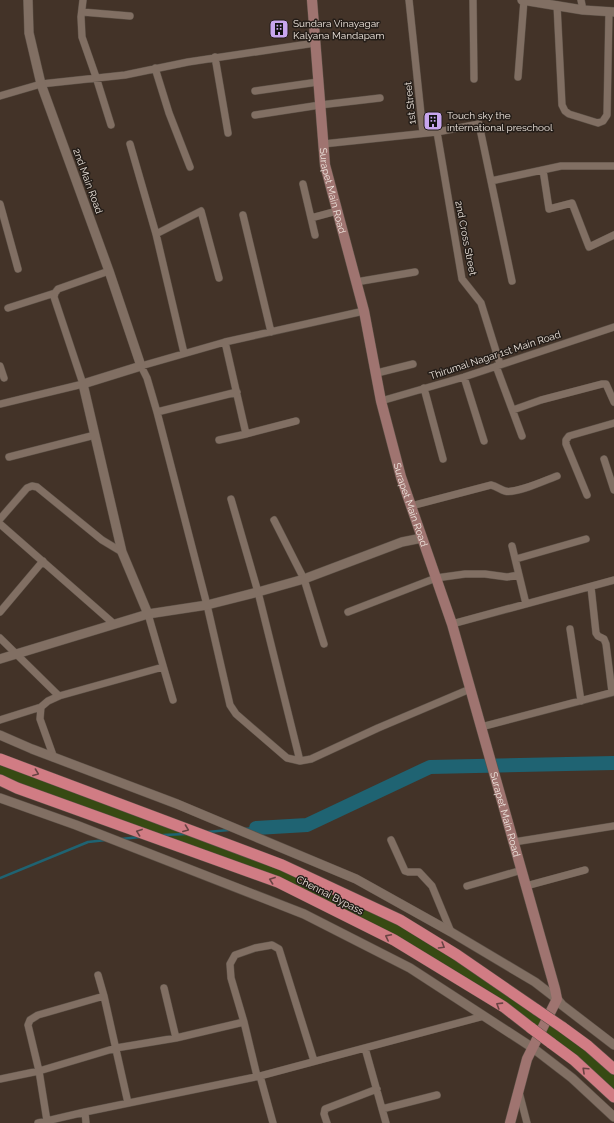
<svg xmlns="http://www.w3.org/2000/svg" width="614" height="1123" font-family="Raleway,sans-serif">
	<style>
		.green { fill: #374a13 }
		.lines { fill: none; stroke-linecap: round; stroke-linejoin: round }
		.stream { stroke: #1f6372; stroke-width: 2.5 }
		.river { stroke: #1f6372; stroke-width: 14 }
		.minor-casing { stroke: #5c5046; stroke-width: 8 }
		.tertiary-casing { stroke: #5c5046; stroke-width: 10 }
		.secondary-casing { stroke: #5c5046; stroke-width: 11 }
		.trunk-casing { stroke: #5c5046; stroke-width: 12 }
		.minor { stroke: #816f63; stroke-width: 7 }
		.tertiary { stroke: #816f63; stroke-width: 9 }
		.secondary { stroke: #9f7470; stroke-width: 10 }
		.trunk { stroke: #d17c84; stroke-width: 11 }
		.trunk-bridge-casing { stroke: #5c5046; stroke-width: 12; stroke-linecap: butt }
		.trunk-bridge { stroke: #d17c84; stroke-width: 11 }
		.oneway { stroke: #694343 }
		.labels { text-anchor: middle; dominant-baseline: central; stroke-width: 3; stroke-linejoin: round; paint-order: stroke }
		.poi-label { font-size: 10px; fill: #efe6de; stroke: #241d18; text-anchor: start }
		.street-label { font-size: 10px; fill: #efe6de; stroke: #241d18 }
	</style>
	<rect width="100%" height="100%" fill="#433328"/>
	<path class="green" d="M0,765L283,868L391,921L466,964L559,1029L614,1074V1089L602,1078L488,990L343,910L17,783L0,775Z"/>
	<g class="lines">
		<path class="stream" d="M244,829L256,828
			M207,832L229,830
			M163,835L186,834
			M121,839L140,837
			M0,878L88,842L106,840"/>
		<path class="river" d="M256,828L307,825L430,767L614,763"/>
		<defs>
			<path id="minor" d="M83,0L81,17L82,37L96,77L111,125
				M409,0L423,133
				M473,0L474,79
				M581,0L583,10
				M557,5L562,105L565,111L569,114L598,123L603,121L607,115L609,11
				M82,12L130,16
				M215,57L228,133
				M155,68L169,113L190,167
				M518,77L524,0
				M255,91L318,82
				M0,96L41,84L125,75L188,62L315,43
				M255,115L320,105L380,98
				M437,132L462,279L481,303L500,364
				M130,144L156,234L184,353
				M323,144L437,132L479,124L512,281
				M543,170L549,209L572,203L589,247L614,235
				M491,181L561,166H614
				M303,184L315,235
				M0,204L18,269
				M243,215L271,332
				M311,218L337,211
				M156,234L201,211L219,278
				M356,282L415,272
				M8,308L55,293
				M364,311L225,342L141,366L147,378L157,412L207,605L230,705L236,714L287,758L300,761L311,759L378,728L470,689
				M0,366L4,378
				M496,366L522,436
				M377,373L413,364
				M464,377L484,441
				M424,388L443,459
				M381,401L464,377L614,327
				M0,404L83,384L54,297L55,293L58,289L109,271
				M513,410L541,400L602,384H606L614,402
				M157,412L237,392
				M246,434L296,421
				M219,440L246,434L225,342
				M9,457L95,435
				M604,459L614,490
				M587,495L566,444V440L569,436L614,423
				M231,499L258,592L300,761
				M411,506L491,485C496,486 501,490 505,491C516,494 546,480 557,476
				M0,519L27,488L32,486L37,487L102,540L122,552
				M274,520L304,579L324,644
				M0,524L114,624
				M512,546L526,604
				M516,559L586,539
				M591,587L596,633L598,636L604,639L606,644L612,692
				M0,612L43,561
				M348,612L436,578L465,574H485L507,577L519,575
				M148,614L173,700
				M452,624L614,580
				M570,629L581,701
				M0,638L59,696
				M0,720L41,707
				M481,727L614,692
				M54,758L40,719L41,707L48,701L59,696L163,667
				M391,840L405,871L408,872H419L432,886L451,932
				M514,842L614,826
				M467,886L522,870
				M526,886L585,870
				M98,975L104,996L128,1103
				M164,988L176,1038
				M244,1022L231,978L230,964L235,955L255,948L272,945L279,949L314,1061
				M365,1048L386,1123
				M260,1076L484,1016
				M0,1079L39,1071L116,1048L176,1038L244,1022L257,1076
				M519,1092L527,1123
				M382,1109L437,1095
				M85,1112L260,1076L273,1123
				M47,1121L39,1071L28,1025L30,1020L38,1015L104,996
				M38,1123L85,1112L86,1123
				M327,1123L324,1114L325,1109L377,1089"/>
			<path id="tertiary" d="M28,0L29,33L41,84L109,271L141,366L83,384L122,552L148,614
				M522,0L583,10L614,12
				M0,659L148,614L207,605L258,592L304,579L402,542L422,538
				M0,735L32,749L177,804L356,879L451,932L535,982L557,999L562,1005L614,1045
				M0,798L76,825L304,914L410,968L533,1048L572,1078L614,1117"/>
			<g id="secondary">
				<path id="s1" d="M312,0L325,165L364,311L381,401L401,477L452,624L555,989L557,999L527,1059L510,1123"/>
			</g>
			<path id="trunk" d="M0,759L282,865L400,920L457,955L537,1010
				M0,780L17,788L278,882L394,940L504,1007L531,1028
				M562,1027L588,1046L614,1069
				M551,1043L574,1060L614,1097"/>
		</defs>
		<use href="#minor" class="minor-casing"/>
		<use href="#tertiary" class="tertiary-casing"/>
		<use href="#secondary" class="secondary-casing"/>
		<use href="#trunk" class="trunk-casing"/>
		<use href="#minor" class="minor"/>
		<use href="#tertiary" class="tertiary"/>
		<use href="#secondary" class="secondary"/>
		<use href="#trunk" class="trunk"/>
		<defs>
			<path id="trunk-bridge" d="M537,1010L562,1027
				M531,1028L551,1043"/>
		</defs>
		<use href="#trunk-bridge" class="trunk-bridge-casing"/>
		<use href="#trunk-bridge" class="trunk-bridge"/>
	</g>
	<defs><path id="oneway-chevron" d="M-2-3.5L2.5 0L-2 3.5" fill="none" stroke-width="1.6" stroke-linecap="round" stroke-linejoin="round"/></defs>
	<g class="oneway">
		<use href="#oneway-chevron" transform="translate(36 773) rotate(21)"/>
		<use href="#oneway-chevron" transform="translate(186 829) rotate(21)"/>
		<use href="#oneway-chevron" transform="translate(139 832) rotate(-160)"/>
		<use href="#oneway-chevron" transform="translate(272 880) rotate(-160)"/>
		<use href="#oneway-chevron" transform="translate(388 937) rotate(-153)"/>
		<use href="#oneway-chevron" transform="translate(442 946) rotate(31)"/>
		<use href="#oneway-chevron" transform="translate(499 1005) rotate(-148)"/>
		<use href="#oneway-chevron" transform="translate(585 1070) rotate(-137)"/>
	</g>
	<defs>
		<symbol id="building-square" viewBox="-11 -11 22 22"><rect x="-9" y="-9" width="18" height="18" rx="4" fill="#c8a6ef" stroke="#241d18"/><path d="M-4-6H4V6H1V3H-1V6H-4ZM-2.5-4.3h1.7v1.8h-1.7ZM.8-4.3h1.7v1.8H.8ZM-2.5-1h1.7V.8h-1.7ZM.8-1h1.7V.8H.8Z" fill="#111"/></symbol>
	</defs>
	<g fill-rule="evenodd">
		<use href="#building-square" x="268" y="18" width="22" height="22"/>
		<use href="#building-square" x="422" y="110" width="22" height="22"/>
	</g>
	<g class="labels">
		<g class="poi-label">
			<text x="293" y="23">Sundara Vinayagar<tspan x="293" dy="12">Kalyana Mandapam</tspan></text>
			<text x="447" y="115">Touch sky the<tspan x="447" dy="12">international preschool</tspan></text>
		</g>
		<g class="street-label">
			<text transform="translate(410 103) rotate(-96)">1st Street</text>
			<text transform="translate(88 181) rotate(70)">2nd Main Road</text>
			<text stroke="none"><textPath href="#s1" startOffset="192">Surapet Main Road</textPath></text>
			<text transform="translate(466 238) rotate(79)">2nd Cross Street</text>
			<text transform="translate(495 355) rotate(-18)">Thirumal Nagar 1st Main Road</text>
			<text stroke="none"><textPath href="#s1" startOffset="516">Surapet Main Road</textPath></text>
			<text stroke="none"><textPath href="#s1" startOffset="840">Surapet Main Road</textPath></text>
			<text transform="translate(330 895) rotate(27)">Chennai Bypass</text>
		</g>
	</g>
</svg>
